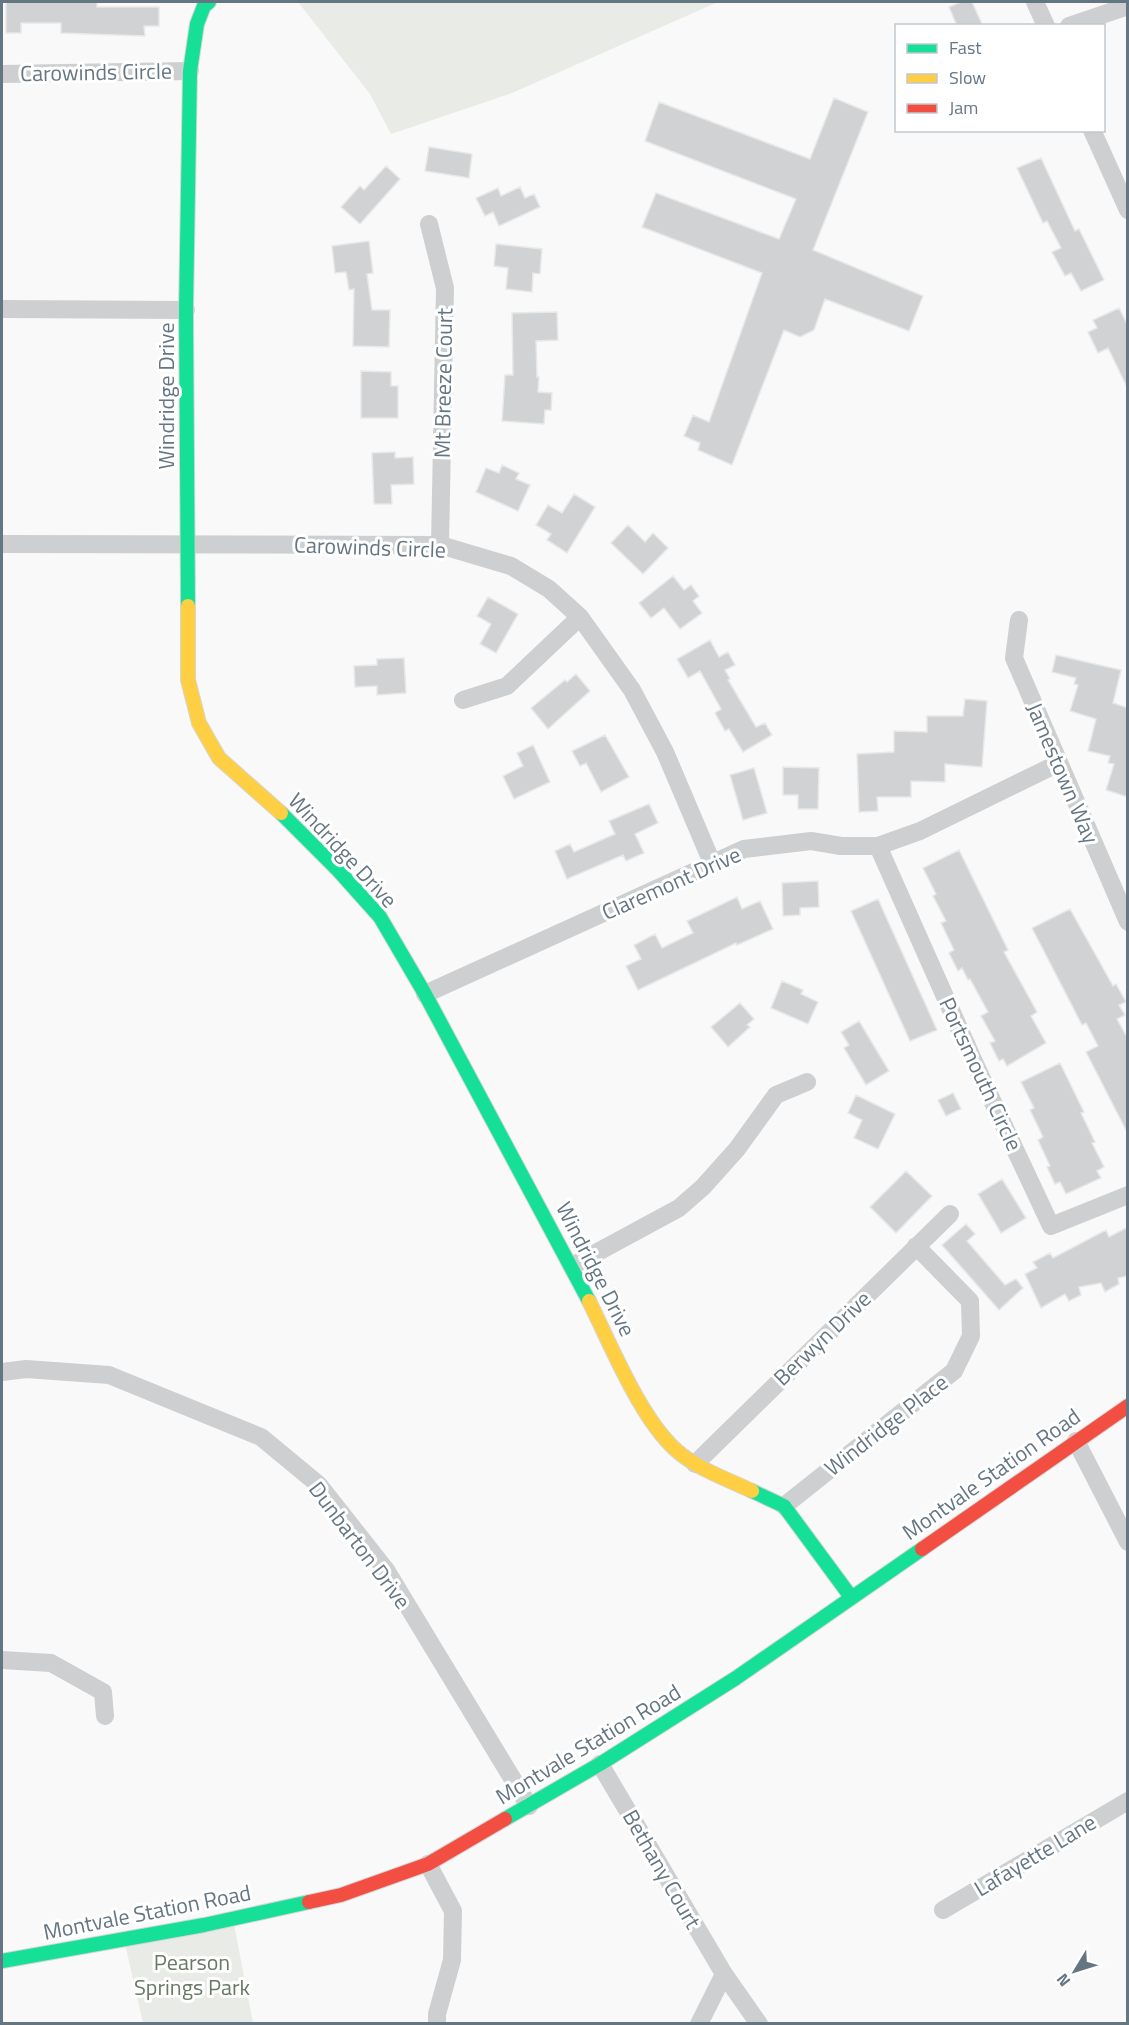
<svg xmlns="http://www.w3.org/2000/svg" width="1129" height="2025" font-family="'Titillium Web',sans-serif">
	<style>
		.green { fill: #e8ebe6 }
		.building { fill: #d0d2d3; stroke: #e8e8e8; stroke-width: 1.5 }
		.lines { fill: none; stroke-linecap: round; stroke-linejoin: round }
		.fast-casing { stroke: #d5d6d7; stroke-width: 16 }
		.slow-casing { stroke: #d5d6d7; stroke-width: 16 }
		.jam-casing { stroke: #d5d6d7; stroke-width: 16 }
		.street { stroke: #cecfd0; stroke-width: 18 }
		.fast { stroke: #16e098; stroke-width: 14 }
		.slow { stroke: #ffcf43; stroke-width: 14 }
		.jam { stroke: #f24e42; stroke-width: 14 }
		.labels { text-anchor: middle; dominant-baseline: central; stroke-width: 6; stroke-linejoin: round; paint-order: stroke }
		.street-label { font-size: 22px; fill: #657683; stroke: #fff }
		.park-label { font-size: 22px; fill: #687a64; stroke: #fff }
	</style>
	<rect width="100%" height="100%" fill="#f9f9f9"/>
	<path class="green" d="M298,2H718L512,93L391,134L370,94Z
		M233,1919L253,2023H143L124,1939Z"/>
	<path class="building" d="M6,2H97V7H159V26H144L145,36L61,33V23H21V33H6Z
		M961,2H972L983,26H957L949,7Z
		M834,98L868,112L813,250L923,296L909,331L825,299L814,330L800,337L784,330L732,465L698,450L700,443L684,436L693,415L709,422L762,273L642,227L656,193L779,239L796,199L645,141L659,102L810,159Z
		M429,147L472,154L469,178L425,171Z
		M1041,158L1075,231L1079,229L1104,280L1081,291L1071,273L1065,276L1052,252L1061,248L1047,221L1043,223L1017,168Z
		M386,166L400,179L360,224L341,207L360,186L364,190Z
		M520,187L525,198L534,194L540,207L499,226L493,212L485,216L476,198L498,188L501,196Z
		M369,241L373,273L367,274L372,310H390L389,347L353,346L354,289L349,290L346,272L335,273L332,246Z
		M496,244L542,249L540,274L533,273L532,292L506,289L508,268L494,266Z
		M1119,308L1128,326V389L1108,348L1098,353L1088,332L1097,328L1093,320Z
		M557,312L558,340L536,341L537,377H539L538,392L552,393L551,410H545L544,424L502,421L505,375H513L512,313Z
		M361,371L391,372V386H398V418H361Z
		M395,452V458L413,457L414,484L391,485L392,504H374L372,453Z
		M502,465L519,473L516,479L530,485L518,511L476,492L486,468L499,473Z
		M574,494L595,507L567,553L547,540L551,534L536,525L548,505L562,513Z
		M628,525L645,542L653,533L668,548L643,574L611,543Z
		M673,576L684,590L691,585L699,596L693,601L702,613L680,629L664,608L651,618L639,603Z
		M488,597L518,614L496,653L480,644L491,624L477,616Z
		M710,640L719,657L728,652L735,665L725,670L730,679L728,680L756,727L765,723L772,735L743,752L729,729L725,731L715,713L721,709L700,671L688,678L677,659Z
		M1056,655L1121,670L1113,703L1128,708V797L1106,790L1114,764L1108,763L1110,756L1088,751L1096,719L1070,711L1078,685L1074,684L1076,678L1052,672Z
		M404,658L406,693L377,695V686L355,687L354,666L377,665V659Z
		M576,674L590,691L548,729L531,708L565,680L567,682Z
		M965,699L987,701L982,767L945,764V782L911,781V797H877L878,811L859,812L857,754L894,752V731L927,732V716H963Z
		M605,735L629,777L601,792L586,763L580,766L572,751Z
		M533,745L550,782L514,799L503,776L523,766L517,753Z
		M783,767L819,768L818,809H798V795H783Z
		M754,768L767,813L743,820L730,775Z
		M649,804L658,823L635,834L644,853L626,861L623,855L567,879L555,851L570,844L574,852L615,834L609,821Z
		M959,850L1008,950L1004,952L1037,1012L1031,1016L1046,1043L1007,1066L1003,1059L999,1061L990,1043L995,1041L981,1016L988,1012L970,979L968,980L962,968L958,971L949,953L954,950L941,923L946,921L933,896L936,894L923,868Z
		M818,881L819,907L800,908V915L783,916L782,883Z
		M737,897L742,909L760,901L773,929L737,945L736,943L638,990L626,966L641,959L634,945L655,934L662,948L693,933L687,921Z
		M878,899L937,1030L910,1041L851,911Z
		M1070,909L1113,986L1116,984L1126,1002L1119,1005L1125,1015L1117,1019L1128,1039V1134L1086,1052L1098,1046L1086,1023L1082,1025L1032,928Z
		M782,981L803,990L801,994L818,1002L808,1024L771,1008Z
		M740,1003L754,1019L747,1025L750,1027L728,1047L711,1027Z
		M859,1021L889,1071L866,1085L844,1048L849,1045L841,1032Z
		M1060,1063L1084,1112L1081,1113L1095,1142L1092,1143L1104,1167L1097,1171L1101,1178L1066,1194L1060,1182L1055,1184L1047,1167L1050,1166L1038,1140L1043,1137L1030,1110L1034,1108L1021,1082Z
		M953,1093L961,1109L946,1116L938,1100Z
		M856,1095L895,1114L878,1149L854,1138L862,1120L848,1113Z
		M906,1171L932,1196L896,1233L870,1207Z
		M1002,1179L1026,1218L1001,1233L978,1194Z
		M966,1224L975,1234L967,1241L1005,1285L1016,1279L1023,1288L999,1310L942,1245Z
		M1128,1227V1276L1118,1278L1119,1284L1105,1292L1101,1283L1079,1287L1081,1295L1069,1301L1065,1294L1041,1308L1025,1274L1037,1268L1033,1262L1050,1253L1053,1258L1106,1230L1109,1237Z"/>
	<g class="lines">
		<defs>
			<path id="fast" d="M188,606L186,310L190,71L197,24L204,6L209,2
				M281,813L338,870L380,917L425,994L589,1301
				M752,1491L784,1506L851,1597
				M505,1819L600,1764L736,1678L922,1549
				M2,1961L204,1925L309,1902"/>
			<path id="slow" d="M188,606V680L199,723L219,758L281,813
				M589,1301C611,1345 643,1426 682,1455C703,1471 729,1480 752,1491"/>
			<path id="jam" d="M922,1549L1128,1406
				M309,1902L341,1895L428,1864L505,1819"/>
		</defs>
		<use href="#fast" class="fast-casing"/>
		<use href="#slow" class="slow-casing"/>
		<use href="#jam" class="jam-casing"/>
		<path class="street" d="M1035,2L1046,26
			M1069,26L1128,6
			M2,74L190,71
			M1092,130L1128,210
			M429,224L445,288L440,545
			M2,309L186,310
			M2,544L440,545L511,566L549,589L580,617L632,690L665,752L713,865
			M1019,620L1014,658L1128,922
			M463,700L507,686L580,617
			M878,846L975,1064L1051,1226L1128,1195
			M425,994L744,849L811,841L841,846H878L920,831L1059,763
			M572,1266L679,1208L703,1187L737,1149L776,1095L807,1082
			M2,1372L26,1369L109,1375L261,1437L319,1485L386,1570L529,1806
			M1076,1441L1128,1542
			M695,1464L950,1214
			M784,1506L954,1371L971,1336L970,1301L916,1246
			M2,1660L51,1663L103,1692L105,1716
			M600,1764L724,1974
			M428,1864L453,1911L452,1960L437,2014V2024
			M943,1910L1128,1801
			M699,2024L724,1974L759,2024"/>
		<use href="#fast" class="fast"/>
		<use href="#slow" class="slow"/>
		<use href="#jam" class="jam"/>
	</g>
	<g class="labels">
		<g class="street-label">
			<text transform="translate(96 72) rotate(-1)">Carowinds Circle</text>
			<text transform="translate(443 383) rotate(-89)">Mt Breeze Court</text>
			<text transform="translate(166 396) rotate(-90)">Windridge Drive</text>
			<text transform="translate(370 547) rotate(2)">Carowinds Circle</text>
			<text transform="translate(1063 773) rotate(67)">Jamestown Way</text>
			<text transform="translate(343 850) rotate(47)">Windridge Drive</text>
			<text transform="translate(671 883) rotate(-24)">Claremont Drive</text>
			<text transform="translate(981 1074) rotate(65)">Portsmouth Circle</text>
			<text transform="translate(596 1269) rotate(63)">Windridge Drive</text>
			<text transform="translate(822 1338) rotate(-44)">Berwyn Drive</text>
			<text transform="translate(886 1425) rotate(-38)">Windridge Place</text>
			<text transform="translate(991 1474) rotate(-35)">Montvale Station Road</text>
			<text transform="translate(360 1545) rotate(53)">Dunbarton Drive</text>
			<text transform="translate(588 1744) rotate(-31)">Montvale Station Road</text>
			<text transform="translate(1035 1855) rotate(-31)">Lafayette Lane</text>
			<text transform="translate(662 1869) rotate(60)">Bethany Court</text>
			<text transform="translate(147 1912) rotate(-11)">Montvale Station Road</text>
		</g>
		<g class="park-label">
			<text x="192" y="1962">Pearson<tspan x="192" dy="25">Springs Park</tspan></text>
		</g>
	</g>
	<rect width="1129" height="2025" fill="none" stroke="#657683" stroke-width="6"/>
	<rect x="895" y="24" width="210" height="108" fill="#ffffff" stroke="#c1c8cd" stroke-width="1.5"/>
	<rect x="907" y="44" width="30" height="9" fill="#16e098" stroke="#c1c8cd" stroke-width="1.5"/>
	<text x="949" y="54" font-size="18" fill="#657683">Fast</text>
	<rect x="907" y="74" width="30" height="9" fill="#ffcf43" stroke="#c1c8cd" stroke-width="1.5"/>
	<text x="949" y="84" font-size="18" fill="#657683">Slow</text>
	<rect x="907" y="104" width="30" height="9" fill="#f24e42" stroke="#c1c8cd" stroke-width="1.5"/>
	<text x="949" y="114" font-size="18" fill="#657683">Jam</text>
	<g transform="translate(1075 1971) rotate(232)" stroke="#ffffff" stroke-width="4.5" paint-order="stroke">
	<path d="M0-4.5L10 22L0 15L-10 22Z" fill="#657683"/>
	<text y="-9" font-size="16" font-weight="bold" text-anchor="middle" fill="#657683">N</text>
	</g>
</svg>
